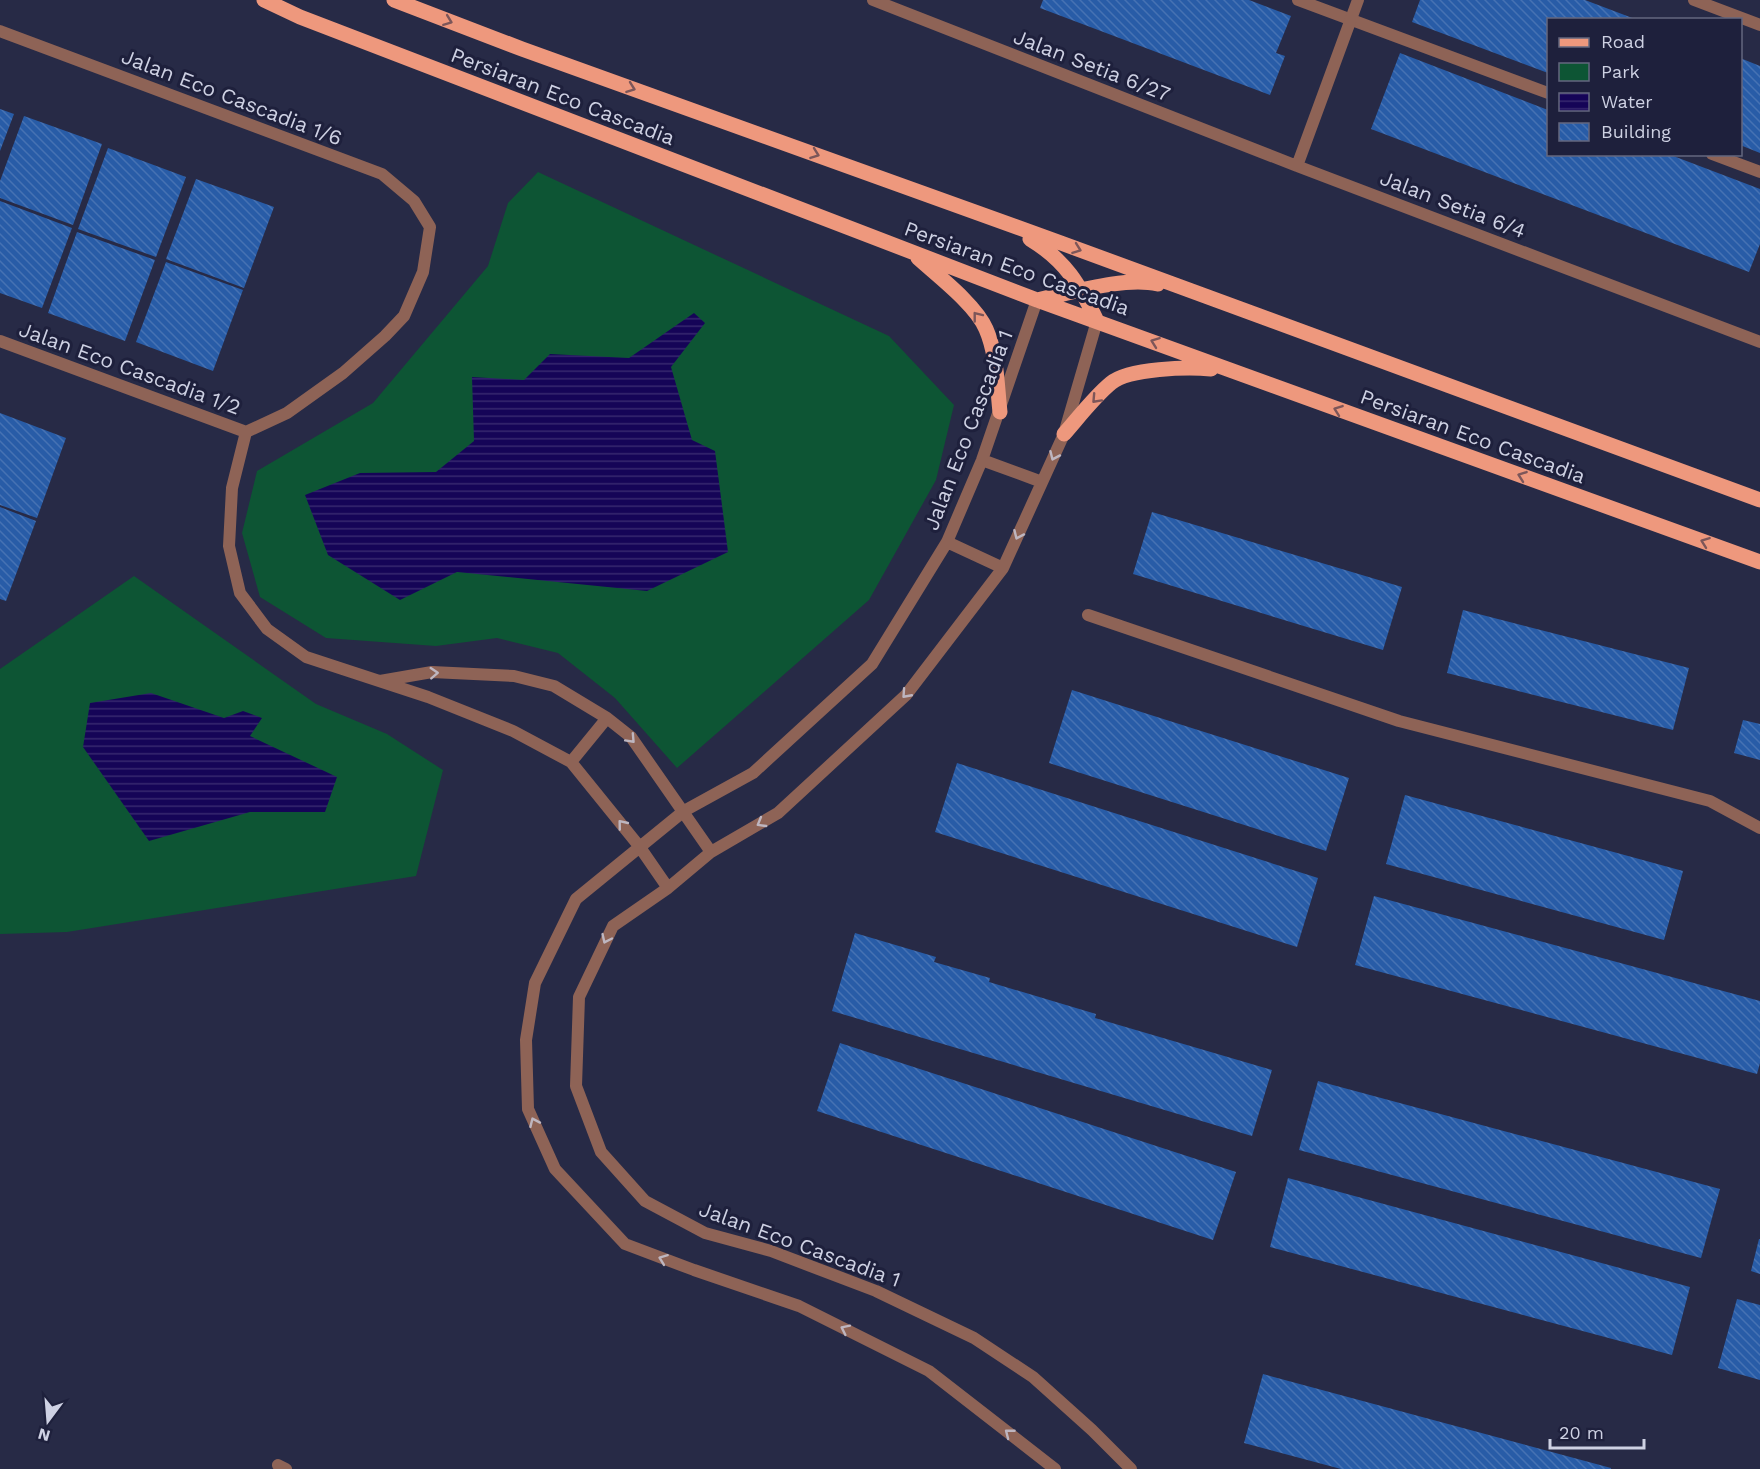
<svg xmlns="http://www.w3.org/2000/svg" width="1760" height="1469" font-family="'Work Sans',sans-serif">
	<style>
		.park { fill: #0d5534 }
		.water { fill: url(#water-rules) }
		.building { fill: url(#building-back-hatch) }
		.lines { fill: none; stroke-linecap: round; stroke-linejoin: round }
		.service { stroke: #8e6356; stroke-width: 12 }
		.minor { stroke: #8e6356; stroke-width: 12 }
		.primary { stroke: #ee987d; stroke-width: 15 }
		.oneway { stroke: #7c5659 }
		.oneway2 { stroke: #beb6c0 }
		.labels { text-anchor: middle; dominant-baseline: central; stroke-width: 6; stroke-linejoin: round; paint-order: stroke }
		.street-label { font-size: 21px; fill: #ced1e3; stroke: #1e203c }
	</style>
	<defs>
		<pattern id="water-rules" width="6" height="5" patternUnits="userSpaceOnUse" patternTransform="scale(1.5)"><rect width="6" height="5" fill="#150457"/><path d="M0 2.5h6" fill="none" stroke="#36286f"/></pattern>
		<pattern id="building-back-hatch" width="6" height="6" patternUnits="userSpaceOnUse" patternTransform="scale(1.5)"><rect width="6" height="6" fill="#285ca7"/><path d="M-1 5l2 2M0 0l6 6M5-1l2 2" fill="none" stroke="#4672b3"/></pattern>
	</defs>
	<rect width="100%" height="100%" fill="#272a46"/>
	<path class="park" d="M538,172L889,336L954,405L936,480L869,600L677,768L615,698L558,653L497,638L436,646L326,638L260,597L242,533L257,471L373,403L488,266L508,203Z
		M134,576L316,704L387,734L443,770L416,876L67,932L0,934V669Z"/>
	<path class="water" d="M694,313L705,323L671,367L692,440L715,451L728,552L647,591L457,572L400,600L328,555L305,495L360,473L436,472L474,441L472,377L524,380L550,354L629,358Z
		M151,693L224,718L243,711L262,718L250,736L337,777L325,812H250L149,841L83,747L90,703Z"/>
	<path class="building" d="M1043,0H1249L1291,16L1276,53L1285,56L1270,95L1040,8Z
		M1420,0H1585L1635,19L1548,20V73L1412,22Z
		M1400,53L1548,110V154H1668L1760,189V244L1749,272L1371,129Z
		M1740,58L1760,66V153L1740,145Z
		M0,109L14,114L0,151Z
		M24,116L102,144L73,225L0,198V181Z
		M108,148L186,177L156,257L78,229Z
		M196,179L274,207L244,288L166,259Z
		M0,201L72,228L42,308L0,293Z
		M77,232L155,260L125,341L48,313Z
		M166,262L243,290L213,371L136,342Z
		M0,413L66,438L37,518L0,505Z
		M0,507L36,521L6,601L0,599Z
		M1152,512L1402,587L1383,650L1133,574Z
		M1463,610L1689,668L1673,730L1447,673Z
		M1072,690L1349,778L1326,851L1049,763Z
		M1743,720L1760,724V760L1734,753Z
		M957,763L1318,878L1297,947L935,832Z
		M1405,795L1683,871L1664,940L1386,864Z
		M1374,896L1760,1001V1063L1757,1074L1355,965Z
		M855,933L936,957L934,962L990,978L989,982L1096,1014L1095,1018L1272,1070L1252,1136L832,1011Z
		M840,1043L1236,1172L1213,1240L817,1111Z
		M1318,1081L1720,1189L1701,1258L1299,1150Z
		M1288,1178L1690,1287L1672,1355L1270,1247Z
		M1759,1239H1760V1274L1751,1271Z
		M1737,1299L1760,1305V1380L1718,1368Z
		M1263,1374L1611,1468V1469H1341L1244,1443Z"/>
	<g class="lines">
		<path class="service" d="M1298,0L1548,93
			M1712,154L1760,172"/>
		<path class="minor" d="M873,0L1297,166
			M1358,0L1297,166L1760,342
			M1694,0L1760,25
			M0,31L382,174L414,201L430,227L423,272L404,316L385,336L343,373L287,413L246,432L232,488L229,546L240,593L267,629L306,657L428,697L513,731L571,762L639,846L668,888
			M1037,300L982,460L947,542L872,664L753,773L684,811L576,899L535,983L526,1040L528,1109L555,1169L625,1244L694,1270L799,1306L929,1371L1055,1469
			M1097,321L1064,434L1003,568L906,695L778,813L711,852L668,888L613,926L579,997L576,1086L601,1152L645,1201L705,1233L771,1251L876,1291L974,1338L1033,1377L1092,1430L1131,1469
			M0,341L246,432
			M982,460L1042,482
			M947,542L1003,568
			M1088,615L1399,721L1710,801L1760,828
			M380,681L432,672L514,676L554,686L607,718L631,737L711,852
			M571,762L607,718
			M278,1465L286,1469"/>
		<path class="primary" d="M264,0L300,17L1037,300L1760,562
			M394,0L522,49L1061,243L1760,500
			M1030,239C1066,261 1079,284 1097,321
			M918,258C938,276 976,305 986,329C997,354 997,385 1000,412
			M1037,300C1071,293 1125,276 1158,284
			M1064,434C1079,417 1094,397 1111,383C1129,368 1188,367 1211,369"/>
	</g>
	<defs><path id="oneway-chevron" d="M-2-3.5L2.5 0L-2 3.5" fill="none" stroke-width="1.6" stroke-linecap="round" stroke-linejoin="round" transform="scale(1.5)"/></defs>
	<g class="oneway">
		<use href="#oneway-chevron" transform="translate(448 21) rotate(21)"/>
		<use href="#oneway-chevron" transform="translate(631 88) rotate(20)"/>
		<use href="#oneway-chevron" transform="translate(815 154) rotate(20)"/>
		<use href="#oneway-chevron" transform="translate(1077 249) rotate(20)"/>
		<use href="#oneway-chevron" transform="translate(977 316) rotate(-128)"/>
		<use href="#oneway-chevron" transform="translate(1155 342) rotate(-160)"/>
		<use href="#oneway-chevron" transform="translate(1096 399) rotate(133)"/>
		<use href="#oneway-chevron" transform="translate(1338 410) rotate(-160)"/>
		<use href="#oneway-chevron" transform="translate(1522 476) rotate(-160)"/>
		<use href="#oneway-chevron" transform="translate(1705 542) rotate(-160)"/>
	</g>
	<g class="oneway2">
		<use href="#oneway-chevron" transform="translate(1054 456) rotate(114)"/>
		<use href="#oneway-chevron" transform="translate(1018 535) rotate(114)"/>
		<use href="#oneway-chevron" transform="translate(434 673) rotate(-3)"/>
		<use href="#oneway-chevron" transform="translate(906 694) rotate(132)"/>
		<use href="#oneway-chevron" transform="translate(631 739) rotate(47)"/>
		<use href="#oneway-chevron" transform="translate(761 823) rotate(150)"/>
		<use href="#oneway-chevron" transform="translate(622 824) rotate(-129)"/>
		<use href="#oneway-chevron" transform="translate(606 939) rotate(115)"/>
		<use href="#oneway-chevron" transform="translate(534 1122) rotate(-114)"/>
		<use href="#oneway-chevron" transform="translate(663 1259) rotate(-159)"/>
		<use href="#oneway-chevron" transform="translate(845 1329) rotate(-154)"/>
		<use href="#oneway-chevron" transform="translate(1009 1433) rotate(-142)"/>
	</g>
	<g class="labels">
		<g class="street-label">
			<text transform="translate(1092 65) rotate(21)">Jalan Setia 6/27</text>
			<text transform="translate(563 96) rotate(21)">Persiaran Eco Cascadia</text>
			<text transform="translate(232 97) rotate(21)">Jalan Eco Cascadia 1/6</text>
			<text transform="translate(1453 204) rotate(21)">Jalan Setia 6/4</text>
			<text transform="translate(1017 268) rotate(20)">Persiaran Eco Cascadia</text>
			<text transform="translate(130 368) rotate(20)">Jalan Eco Cascadia 1/2</text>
			<text transform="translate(968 430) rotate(-69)">Jalan Eco Cascadia 1</text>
			<text transform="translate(1473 436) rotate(20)">Persiaran Eco Cascadia</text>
			<text transform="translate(800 1244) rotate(20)">Jalan Eco Cascadia 1</text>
		</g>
	</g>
	<rect x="1547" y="18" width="195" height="138" fill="#1e203c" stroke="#64677f" stroke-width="1.5"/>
	<rect x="1559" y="38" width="30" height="9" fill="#ee987d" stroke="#64677f" stroke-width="1.5"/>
	<text x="1601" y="48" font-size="18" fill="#ced1e3">Road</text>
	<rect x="1559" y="63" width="30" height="18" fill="#0d5534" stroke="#64677f" stroke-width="1.5"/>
	<text x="1601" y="78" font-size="18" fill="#ced1e3">Park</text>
	<rect x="1559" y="93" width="30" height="18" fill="url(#water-rules)" stroke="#64677f" stroke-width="1.5"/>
	<text x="1601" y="108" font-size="18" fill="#ced1e3">Water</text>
	<rect x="1559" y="123" width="30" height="18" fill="url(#building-back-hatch)" stroke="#64677f" stroke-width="1.5"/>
	<text x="1601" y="138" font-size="18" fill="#ced1e3">Building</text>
	<g transform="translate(48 1421) rotate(196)" stroke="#1e203c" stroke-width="4.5" paint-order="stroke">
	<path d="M0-4.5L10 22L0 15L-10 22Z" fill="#ced1e3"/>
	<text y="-9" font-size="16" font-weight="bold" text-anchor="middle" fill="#ced1e3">N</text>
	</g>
	<path d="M1550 1439v9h94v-9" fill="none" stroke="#ced1e3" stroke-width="3"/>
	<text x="1559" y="1439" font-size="18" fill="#ced1e3" stroke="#1e203c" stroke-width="4.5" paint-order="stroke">20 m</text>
</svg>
